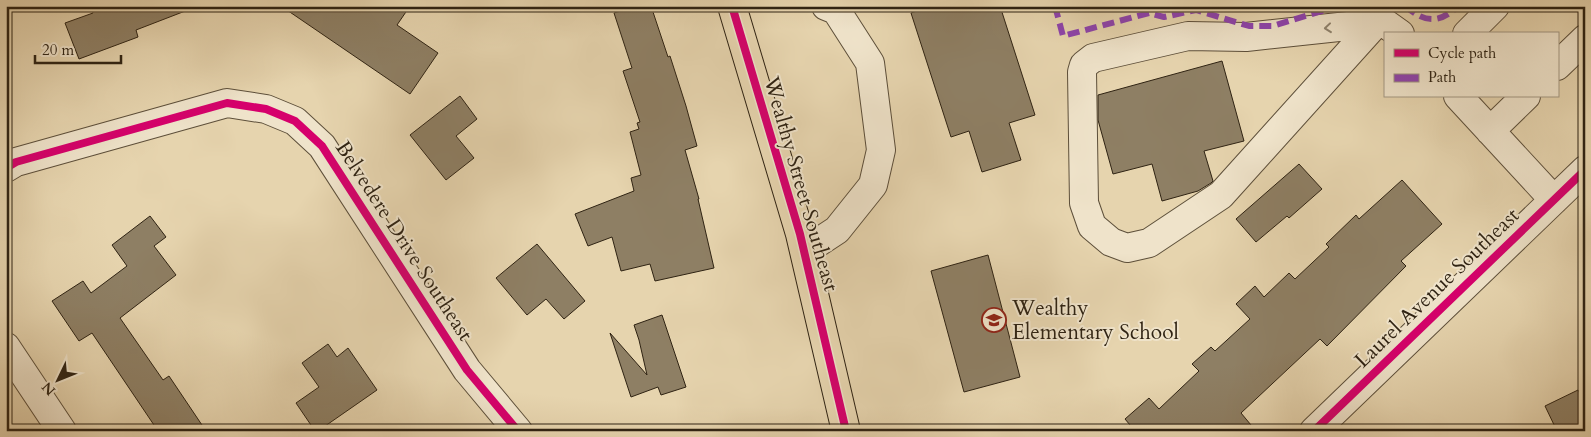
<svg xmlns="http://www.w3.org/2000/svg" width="1591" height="437" font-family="Cardo,serif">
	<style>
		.building { fill: #8e7f64; stroke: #2f2313 }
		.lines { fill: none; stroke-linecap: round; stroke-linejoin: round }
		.minor-casing { stroke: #5d4f3a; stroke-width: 30 }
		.major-casing { stroke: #2f2313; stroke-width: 30 }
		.minor { stroke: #efe3ca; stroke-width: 28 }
		.major { stroke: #e6d4ae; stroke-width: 28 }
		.quiet { stroke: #8e44ad; stroke-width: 6; stroke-dasharray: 12 6; stroke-linecap: butt }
		.cycleway-casing { stroke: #efe3ca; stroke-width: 11 }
		.cycleway { stroke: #d6006c; stroke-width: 8 }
		.oneway { stroke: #8f836e }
		.labels { text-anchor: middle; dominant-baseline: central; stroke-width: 4; stroke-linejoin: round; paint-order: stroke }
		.street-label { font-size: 21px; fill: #2f2313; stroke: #efe3ca }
		.poi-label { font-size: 21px; fill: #2f2313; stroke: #efe3ca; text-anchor: start }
	</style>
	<rect width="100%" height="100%" fill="#e6d4ae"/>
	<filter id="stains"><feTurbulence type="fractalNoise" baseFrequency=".004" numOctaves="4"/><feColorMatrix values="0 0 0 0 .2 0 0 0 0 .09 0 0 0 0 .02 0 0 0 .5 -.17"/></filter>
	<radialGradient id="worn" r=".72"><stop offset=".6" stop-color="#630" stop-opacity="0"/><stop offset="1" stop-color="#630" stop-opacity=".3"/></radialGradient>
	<path class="building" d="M91,6H192L193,8L136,30L138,37L79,59L65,23L93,13Z
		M281,6H410L397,25L438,53L410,94Z
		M637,6H651L668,57L670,56L686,106L697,146L685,150L699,199H698L714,268L655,281L650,264L621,271L612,237L588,246L575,214L634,191L631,178L641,175L630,132L639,129L637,123L640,122L623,71L632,68L614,13Z
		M931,6H1000L1035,115L1009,123L1021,160L982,172L969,131L951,137L911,13Z
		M1222,61L1244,141L1204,151L1213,181L1211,183L1198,191L1162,201L1152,164L1113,174L1098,120V95Z
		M460,96L477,119L456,136L474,158L446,180L410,135Z
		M1299,164L1322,189L1289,218L1287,216L1256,242L1236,219Z
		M1402,180L1442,224L1401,261L1406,266L1327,346L1320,339L1241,413L1256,431H1135L1125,419L1149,398L1159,409L1199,371L1192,364L1211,347L1215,351L1250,319L1236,304L1255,286L1264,297L1289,273L1295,279L1329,247L1326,244L1356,215L1359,219Z
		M150,216L166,237L154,246L176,275L120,318L163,380L169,376L206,431H158L92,333L79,341L52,301L83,281L91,293L127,266L112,245Z
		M537,244L585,301L564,319L546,299L527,315L496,278Z
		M988,255L1020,377L964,392L931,271Z
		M662,315L686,387L661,395L658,387L631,397L610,333L647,375L639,340L634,325Z
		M328,344L337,357L348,348L377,390L318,431H315L296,403L319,387L302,363Z
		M1578,390L1585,403V431H1557L1545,406Z"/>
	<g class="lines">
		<defs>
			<path id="minor" d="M1376,23L1221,195L1149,243L1127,248L1111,242L1092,226L1084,203L1082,72L1084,65L1093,58L1188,36L1246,37L1376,23L1386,24L1400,34
				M1467,34L1495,6
				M1557,66L1585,39
				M1458,96L1554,200
				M1490,131L1526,96
				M6,168L16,162L227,103L266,109L295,121L322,146L467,370L518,431
				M805,251L837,230L873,185L881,150L870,63L836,10L826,6
				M6,347L62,431
				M1314,431L1585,170"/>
			<path id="major" d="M732,6L800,234L846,431"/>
		</defs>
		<use href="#minor" class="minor-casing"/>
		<use href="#major" class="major-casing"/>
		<use href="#minor" class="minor"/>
		<use href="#major" class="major"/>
		<path class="quiet" d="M1055,6L1063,36L1149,13L1164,17L1196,10L1249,26H1273L1338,6
			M1405,6C1425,23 1439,24 1458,6"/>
		<defs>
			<path id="cycleway" d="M732,6L800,234L846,431
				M6,168L16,162L227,103L266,109L295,121L322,146L467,370L518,431
				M1314,431L1585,170"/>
		</defs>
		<use href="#cycleway" class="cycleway-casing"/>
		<use href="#cycleway" class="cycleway"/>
	</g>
	<defs><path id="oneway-chevron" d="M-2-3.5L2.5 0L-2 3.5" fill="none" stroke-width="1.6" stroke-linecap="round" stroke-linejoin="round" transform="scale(1.25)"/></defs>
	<use class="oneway" href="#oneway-chevron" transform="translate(1328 28) rotate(174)"/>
	<defs>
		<symbol id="school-ring" viewBox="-11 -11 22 22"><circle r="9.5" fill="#efe3ca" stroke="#8f2418" stroke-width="1.5"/><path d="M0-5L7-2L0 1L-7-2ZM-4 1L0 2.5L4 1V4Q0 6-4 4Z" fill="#8f2418"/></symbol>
	</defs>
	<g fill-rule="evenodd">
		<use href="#school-ring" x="980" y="306" width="28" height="28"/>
	</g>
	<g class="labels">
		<g class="street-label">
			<text transform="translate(801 184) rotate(74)">Wealthy Street Southeast</text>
			<text transform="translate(404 241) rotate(57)">Belvedere Drive Southeast</text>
			<text transform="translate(1437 288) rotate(-44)">Laurel Avenue Southeast</text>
		</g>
		<g class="poi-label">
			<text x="1012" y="308">Wealthy<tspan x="1012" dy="24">Elementary School</tspan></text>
		</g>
	</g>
	<rect width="1591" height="437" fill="none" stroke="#e6d4ae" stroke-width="25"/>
	<rect x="8" y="8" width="1576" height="422" fill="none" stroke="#2f2313" stroke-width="2.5"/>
	<rect x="12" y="12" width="1566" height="412" fill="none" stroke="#2f2313"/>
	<rect x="1384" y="32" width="175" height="65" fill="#efe3ca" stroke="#a29681"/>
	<rect x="1394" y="49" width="25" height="8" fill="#d6006c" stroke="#a29681"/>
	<text x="1428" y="58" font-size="15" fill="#2f2313">Cycle path</text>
	<rect x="1394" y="74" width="25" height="8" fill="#8e44ad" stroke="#a29681"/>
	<text x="1428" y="82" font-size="15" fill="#2f2313">Path</text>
	<g transform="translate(58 380) rotate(227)" stroke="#efe3ca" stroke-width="4" paint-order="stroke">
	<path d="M0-4L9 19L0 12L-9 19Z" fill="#2f2313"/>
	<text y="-8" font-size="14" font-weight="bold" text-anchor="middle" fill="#2f2313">N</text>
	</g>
	<path d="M35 55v8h86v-8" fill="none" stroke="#2f2313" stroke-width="2.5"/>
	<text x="42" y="55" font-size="15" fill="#2f2313" stroke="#efe3ca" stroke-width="4" paint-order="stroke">20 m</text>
	<rect width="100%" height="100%" filter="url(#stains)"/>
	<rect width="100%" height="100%" fill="url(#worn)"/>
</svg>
